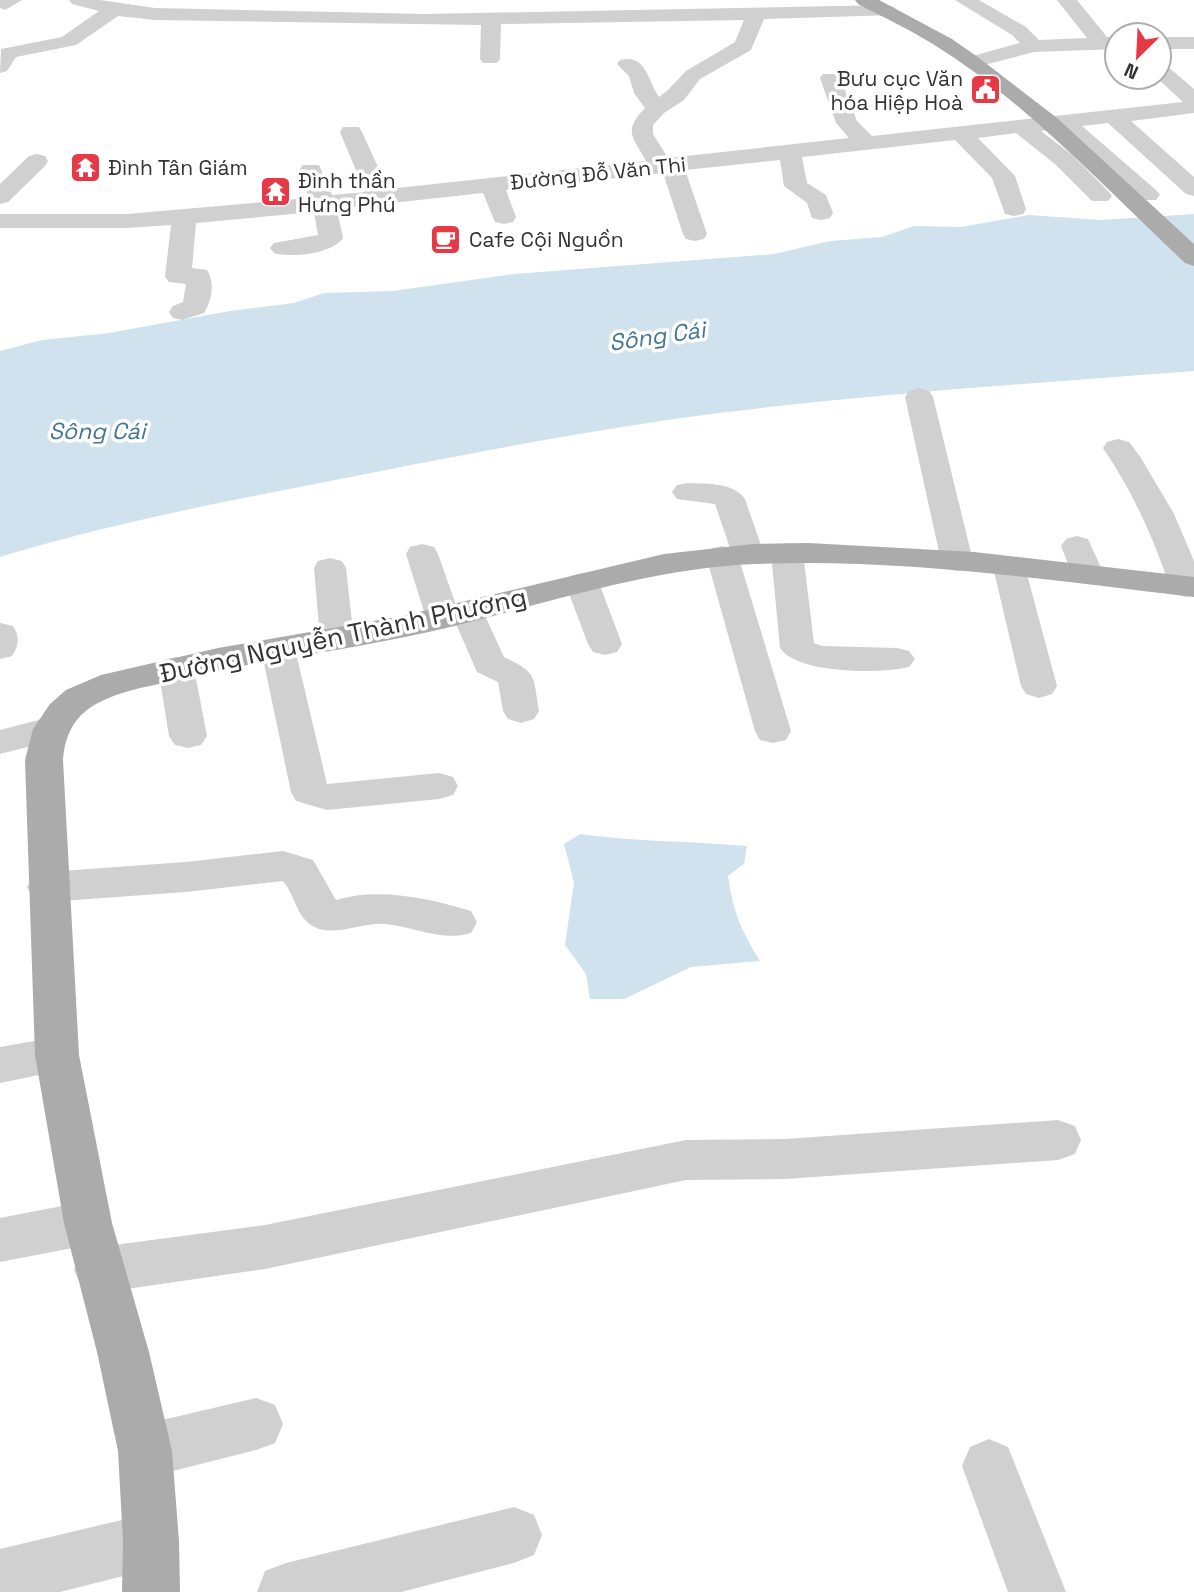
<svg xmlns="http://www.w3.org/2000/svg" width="1194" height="1592" font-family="'Space Grotesk',sans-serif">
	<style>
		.water { fill: #cfe2ee }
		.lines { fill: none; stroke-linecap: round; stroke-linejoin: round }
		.minor { fill: #d0d0d0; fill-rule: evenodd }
		.major { fill: #ababab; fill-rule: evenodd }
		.labels { text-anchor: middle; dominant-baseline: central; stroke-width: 7; stroke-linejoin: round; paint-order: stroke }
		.far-poi-label { font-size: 21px; fill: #333; stroke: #fff; text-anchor: start }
		.far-street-label { font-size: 21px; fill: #333; stroke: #fff }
		.far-water-label { font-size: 23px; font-style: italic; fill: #3f7597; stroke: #fff }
		.street-label { font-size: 26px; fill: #333; stroke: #fff }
	</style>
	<rect width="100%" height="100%" fill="#fff"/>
	<path class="water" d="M1194,214V371C1038,383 882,393 727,412C591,429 455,456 320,483C212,504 105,525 0,557V351L42,340L109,333L230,311L294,303L324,293L393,291L514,274L774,254L830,241L882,237L914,226L961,227L1029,215L1101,220Z
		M580,834C636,842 691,841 747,846L744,864L728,876C733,912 741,930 760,961L691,967L624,999H590L586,974L565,945L574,882L564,844Z"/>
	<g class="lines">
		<path class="minor" d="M0,0H22L5,10L0,8Z
			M69,0H100L155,8L426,14L887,5L894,7L897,11L894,15L764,19L751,50L700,79L684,100L664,113L653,125V134L668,158L849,138L836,123L820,78L823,74H837L840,78L857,121L872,136L1183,102L1156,77H1159V63L1166,65L1194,89V113L1131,121L1194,177V196L1186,194L1108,123L1082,126L1156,190L1160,195L1156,200H1140L1059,129L1041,131L1072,155L1108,191L1112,196L1108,201H1092L1056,165L1016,133L978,138L1015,176L1026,209L1023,214L1014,216L1005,214L992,178L955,140L802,157L807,183L826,195L833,213L830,218L821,220L812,218L807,203L784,186L780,160L685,170L707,234L704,239L695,241L686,239L683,234L663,173L506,190L516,217L513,222L504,224L495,222L483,193L337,209L343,238C332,254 292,258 274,253L270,248L274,243L318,235L314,212L196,223L192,268L207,270C215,282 212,301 204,313L182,320L173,318L169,312L173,306L183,302L186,284L169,282L165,277L171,225L127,228H0V214H127L309,198L299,170L303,165H319L332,195L365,192L340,132L343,127H359L362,132L388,189L646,161C632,136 623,131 645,108L634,93L629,76L617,64L620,60C646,53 648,81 659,97L668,90L686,71L735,42L744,20L501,24L500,59L497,63H483L480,59L481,25L155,20L118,16L76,45L16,57L7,71L0,73L1,49L62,37L99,11L72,4Z
			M955,0H979L1026,27L1039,40L1087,38L1057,0H1077L1107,37H1117V49L1034,52L972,68L965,66L962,62L965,58L1020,43L1012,35Z
			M1159,37H1194V49H1159Z
			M37,154L45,156L48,161L45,166L8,202L0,204V184L29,156Z
			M919,388L929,391L933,397L973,561L969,568L957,571L945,568L941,561L905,397L909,391Z
			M1118,439L1129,442L1141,458L1174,514L1194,561V595L1187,597L1175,594L1170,587C1153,537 1133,492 1103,448L1107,442Z
			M688,483C707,484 733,482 745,499L764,554L760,561L748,564L740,562L791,731L786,740L773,743L760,740L755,731L706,556L710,549L722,546L730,548L715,504L677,499L672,492L677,485Z
			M1077,536L1088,539L1104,574L1099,581L1087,584L1075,581L1061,546L1066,539Z
			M787,543L799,546L803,553L814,643L822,646L897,648L909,651L915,659L909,667C881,674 797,674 780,648L771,553L775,546Z
			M422,544L434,547L438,554L456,605L468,602L480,605L504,657C538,673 533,676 539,711L534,719L521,723L508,719L503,711L498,682L477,672L456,624L443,629L431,625L426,618L406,554L410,547Z
			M1009,557L1021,560L1025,567L1057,686L1052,694L1039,698L1026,694L1021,686L993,567L997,560Z
			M330,558L342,561L346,568L354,639L349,647L337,650L325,647L320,639L314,568L318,561Z
			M582,573L594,576L599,583L622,644L617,652L605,655L593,652L588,644L565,583L570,576Z
			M0,623L13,626C20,637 19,645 12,656L0,659Z
			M278,638L290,641L295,649L327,784L439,773L453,777L458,786L453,795L439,799L327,810L296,801L291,792L261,649L266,641Z
			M176,657L189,660L194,668L207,736L201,745L188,748L175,745L169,736L158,668L163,660Z
			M50,717L63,720L68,729L63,738L0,754V730Z
			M283,851L313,860L336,900C379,887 428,898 471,911L477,922L471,933C443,942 414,927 386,924C360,922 328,941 307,922C296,912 293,892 283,881L186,892L47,902L33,898L27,887L33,876L47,872L186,862Z
			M57,1037L73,1042L79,1055L73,1068L0,1083V1047Z
			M1058,1120L1075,1126L1081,1140L1075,1154L1058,1160L785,1179L686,1180L265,1269L99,1293L81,1286L74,1270L81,1254L99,1247L265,1225L686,1140L785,1139Z
			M88,1201L105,1208L112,1223L105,1238L88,1245L0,1262V1218Z
			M256,1398L275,1405L283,1424L275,1443L256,1450L145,1478L126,1470L118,1451L126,1432L145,1424Z
			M989,1439L1008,1447L1066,1592H1008L962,1466L970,1447Z
			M514,1507L534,1515L542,1535L534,1555L514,1563L401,1592H257L265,1571L286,1563Z
			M151,1513L171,1521L179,1541L171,1561L151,1569L60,1592H0V1549Z"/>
		<path class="major" d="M855,0H879L952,39L979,58L1057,118L1194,244V266L1185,263C1108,191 1028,104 939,48C913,31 885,18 858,4Z
			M808,543L974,552L1194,577V597C1048,580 902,558 755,564C634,569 519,614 400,638C323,654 244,663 166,682C143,688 120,691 98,703C75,715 65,734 63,760L79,1055L112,1223L149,1352L172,1451L179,1541L180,1592H122L123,1541L118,1451L97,1352L64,1223L35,1055L25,760L33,729L50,704L66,690L101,675L218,648L402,616L664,554L753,544Z"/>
	</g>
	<defs>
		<symbol id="civic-square" viewBox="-11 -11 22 22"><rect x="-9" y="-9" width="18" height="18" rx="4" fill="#e63946" stroke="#fff"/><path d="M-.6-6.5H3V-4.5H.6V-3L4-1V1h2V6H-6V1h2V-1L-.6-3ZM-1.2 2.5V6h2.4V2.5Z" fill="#fff"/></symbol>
		<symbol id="temple-square" viewBox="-11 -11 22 22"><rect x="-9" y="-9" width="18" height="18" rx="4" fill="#e63946" stroke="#fff"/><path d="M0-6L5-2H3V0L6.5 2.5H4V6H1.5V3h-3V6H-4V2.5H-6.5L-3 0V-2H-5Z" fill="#fff"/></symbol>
		<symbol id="cafe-square" viewBox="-11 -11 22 22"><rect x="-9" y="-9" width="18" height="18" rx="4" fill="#e63946" stroke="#fff"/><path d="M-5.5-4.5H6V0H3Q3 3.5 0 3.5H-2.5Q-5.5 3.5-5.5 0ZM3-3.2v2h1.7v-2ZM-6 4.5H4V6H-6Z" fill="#fff"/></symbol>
	</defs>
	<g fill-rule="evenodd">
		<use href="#civic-square" x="968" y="72" width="35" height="35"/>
		<use href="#temple-square" x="68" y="150" width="35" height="35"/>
		<use href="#temple-square" x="258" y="174" width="35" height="35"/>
		<use href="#cafe-square" x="428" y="222" width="35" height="35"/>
	</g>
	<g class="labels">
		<g class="far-poi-label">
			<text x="963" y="78" text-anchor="end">Bưu cục Văn<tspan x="963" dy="24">hóa Hiệp Hoà</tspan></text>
			<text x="108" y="167">Đình Tân Giám</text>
			<text x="298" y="180">Đình thần<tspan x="298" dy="24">Hưng Phú</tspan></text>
			<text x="469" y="239">Cafe Cội Nguồn</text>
		</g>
		<g class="far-street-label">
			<text transform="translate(598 173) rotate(-6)">Đường Đỗ Văn Thi</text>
		</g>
		<g class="far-water-label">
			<text transform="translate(657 336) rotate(-8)">Sông Cái</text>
			<text x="97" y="431">Sông Cái</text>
		</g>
		<g class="street-label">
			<text transform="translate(343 635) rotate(-12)">Đường Nguyễn Thành Phương</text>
		</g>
	</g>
	<g transform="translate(1138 56) rotate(204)"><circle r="33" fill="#ffffff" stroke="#adadad" stroke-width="2"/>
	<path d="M0-5L12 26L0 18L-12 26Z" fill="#e63946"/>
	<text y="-10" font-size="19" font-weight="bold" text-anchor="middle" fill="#333333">N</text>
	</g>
</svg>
